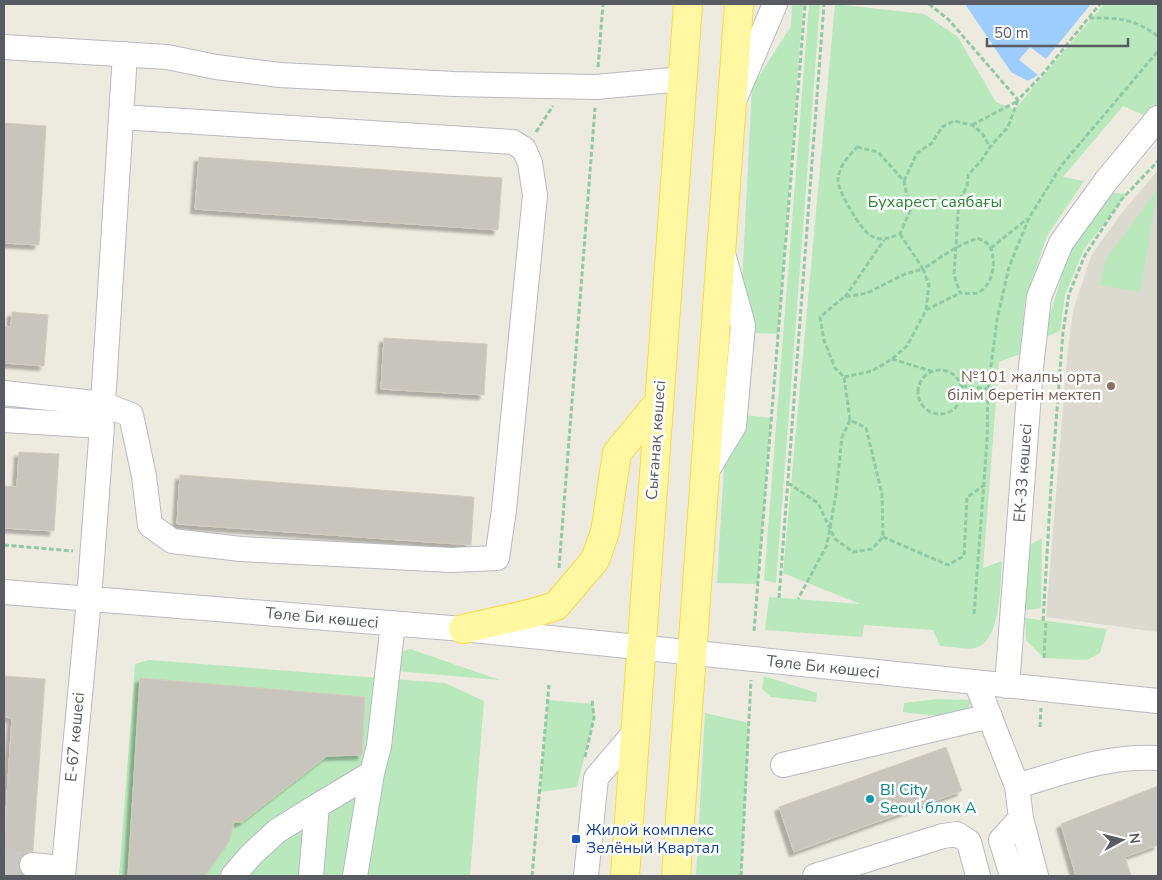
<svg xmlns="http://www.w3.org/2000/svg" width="1162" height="880" font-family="'Nunito Sans',sans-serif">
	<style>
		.education { fill: #dcdace }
		.green { fill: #b8e8bc }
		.water { fill: #9dcdff }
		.building { fill: #c8c5bc; stroke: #d2cdbd; filter: url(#shadow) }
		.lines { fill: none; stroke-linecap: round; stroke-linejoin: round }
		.minor-tunnel { stroke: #c8c7c0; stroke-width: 24; stroke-dasharray: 24 12; stroke-linecap: butt }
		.minor-casing { stroke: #b7bac0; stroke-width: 26 }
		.major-casing { stroke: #fed847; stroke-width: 30 }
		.path { stroke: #91c9a5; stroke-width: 3; stroke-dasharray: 5 2.5; stroke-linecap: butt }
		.minor { stroke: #fff; stroke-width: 24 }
		.major { stroke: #fff7a2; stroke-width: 28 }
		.education-dot { fill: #8d6e63; stroke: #fff; stroke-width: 2 }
		.culture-dot { fill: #0f9aa8; stroke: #fff; stroke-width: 2 }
		.transit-dot { fill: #1a4fb4; stroke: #fff; stroke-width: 2 }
		.labels { text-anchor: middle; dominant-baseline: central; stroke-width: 5; stroke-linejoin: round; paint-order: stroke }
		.park-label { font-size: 16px; fill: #2d8537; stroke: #fff }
		.education-label { font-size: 16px; fill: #785e54; stroke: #fff; text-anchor: end }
		.street-label { font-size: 16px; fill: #585c62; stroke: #fff }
		.culture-label { font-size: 16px; fill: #0d838f; stroke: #fff; text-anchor: start }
		.transit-label { font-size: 16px; fill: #164399; stroke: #fff; text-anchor: start }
	</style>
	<defs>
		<filter id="shadow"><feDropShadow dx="-4.5" dy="4.5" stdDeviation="1" flood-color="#0004"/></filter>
	</defs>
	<rect width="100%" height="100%" fill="#edebdf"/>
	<path class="education" d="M1158,170V632L1046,617L1067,358L1073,311L1091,256L1120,215Z"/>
	<path class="green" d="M792,4H803L778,334L753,333L742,283L752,87L791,26Z
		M809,4H820L776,583L764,580Z
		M835,4L924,14L958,37L996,102L1015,109L1104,4H1158V121L1123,106L1063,177L1084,181L1047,236L1025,301L1020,354L999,362L983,568L1002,561C1000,583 1002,642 975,648C967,650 949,646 940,646L933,630L864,625L862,637L765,630L769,597L860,604L783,573Z
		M1158,189L1140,292L1100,285L1106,259Z
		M1107,192L1127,194L1084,249L1065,295L1060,331L1043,338L1070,248Z
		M745,415L771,418L758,584L717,583L724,466Z
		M1042,538L1041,608L1020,611L1025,548Z
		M1025,618L1107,629L1100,653L1087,660L1044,658L1026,640Z
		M410,649L500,680L395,671L398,653Z
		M149,660L445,683L484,701L470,876H119L135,664Z
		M764,676L817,693L816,702L771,697L762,689Z
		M937,699L972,700L963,719L903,712L904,703Z
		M548,700L593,704L594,718L577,787L540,792Z
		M705,713L749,723L741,876H696Z"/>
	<path class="water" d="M965,4H1091L1046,59L1030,47L1019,60L1038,75L1028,81L1011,72Z"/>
	<path class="building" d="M4,123L46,126L39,245L4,243Z
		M199,157L502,178L498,230L195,209Z
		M12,312L48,315L44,366L4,363V326L11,327Z
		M384,338L487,344L484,395L381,389Z
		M19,452L59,454L54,531L4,528V486L17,487Z
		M180,475L474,497L471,545L177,524Z
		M4,676L45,679L33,851L27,852L21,857L18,864L20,871L24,876H4V844L12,718L4,717Z
		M140,678L365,697L362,755L327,756L242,822H234L229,842L205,876H128Z
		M946,747L962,791L794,852L779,807Z
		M1158,786V845L1125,857L1131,876H1076L1061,824Z"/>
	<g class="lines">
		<path class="minor-tunnel" d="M4,861L32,865"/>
		<defs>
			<path id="minor" d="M4,47L167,57L216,67L280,75L454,84L596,87L683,79
				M735,98L775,4
				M4,393L103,404L131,415L144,476L150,525L172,541L241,549L451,560L497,558L504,510L535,195L530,163L524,149L513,142L121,117
				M102,419L125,54
				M4,420L102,426L89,599L63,876
				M705,474L734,426L743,325L724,257
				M4,592L463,629L1158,701
				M976,682L1017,786L1021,818L1036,876
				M1007,686L1031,367L1039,297L1061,243L1106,181L1158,118
				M783,765L990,716
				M1017,786C1064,772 1108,755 1158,758
				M32,865L63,868
				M233,876L251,855L277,831L317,806
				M311,876L317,806L372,773
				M355,876L372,773L379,746L393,623
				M586,876L596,778L635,732
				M815,876L943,836L957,834L969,842L978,876
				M1012,876L1001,840L1021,818"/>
			<path id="major" d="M463,629L529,614L556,606L595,560L605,532L617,453L658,403
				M625,876L688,4
				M676,876L739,4"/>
		</defs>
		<use href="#minor" class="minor-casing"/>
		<use href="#major" class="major-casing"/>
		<path class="path" d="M929,4L949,20L1018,100L1042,75L1100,4
			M1089,18C1120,18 1132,18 1158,36
			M598,67L603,4
			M972,125L1018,101
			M536,132L553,106
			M857,147L878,152L904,181L910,211L900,234C889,238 880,242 870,235C861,230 838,191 838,181C838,167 848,157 857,147Z
			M904,181L917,153L932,143L942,127L954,121L972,125L982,133L990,147
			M900,234L923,269L955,248L977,238C982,240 987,242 990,247C997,261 993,287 977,293C972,294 965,293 960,293L954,275L959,200L967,187L968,175L981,161L990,147L1008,127L1018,100
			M991,248L1027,219
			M845,297L884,240
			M926,310L960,293
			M892,359L931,371
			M918 392a22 22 0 1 1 44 0a22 22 0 1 1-44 0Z
			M844,377L872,371L892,359L907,346L926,310L929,285L923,269L905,274L867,293L844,297L820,317L824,340L835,368L844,377L850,420
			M962,386L988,389
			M788,483L818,503L835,539L853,552L872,549L883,537L882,494L866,428L850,420L842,437L836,494L827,545L798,599
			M883,537L948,565L964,556L967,497L983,486
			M4,545L73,551
			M559,568L595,108
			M779,598L824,4
			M974,614L987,441L988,389L997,320L1009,267L1029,218L1061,166L1158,51
			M1043,621L1051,487L1063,332L1069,294L1085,255L1122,199L1158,161
			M754,631L805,4
			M1044,658L1046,621
			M1040,727L1041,708
			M585,757L594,718L592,699
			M532,876L549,685
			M741,876L751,680"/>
		<use href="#minor" class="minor"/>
		<use href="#major" class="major"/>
	</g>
	<circle class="education-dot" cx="1111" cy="386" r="5"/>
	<circle class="culture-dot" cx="870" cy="799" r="5"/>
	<rect class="transit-dot" x="571" y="834" width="10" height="10" rx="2.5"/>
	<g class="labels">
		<g class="park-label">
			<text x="935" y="202">Бухарест саябағы</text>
		</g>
		<g class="education-label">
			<text x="1101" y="377">№101 жалпы орта<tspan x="1101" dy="18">білім беретін мектеп</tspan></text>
		</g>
		<g class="street-label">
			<text transform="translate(656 440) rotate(-86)">Сығанақ көшесі</text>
			<text transform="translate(1023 473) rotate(-86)">ЕК-33 көшесі</text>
			<text transform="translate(322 618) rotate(5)">Төле Би көшесі</text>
			<text transform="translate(823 667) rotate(6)">Төле Би көшесі</text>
			<text transform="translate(75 737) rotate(-85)">Е-67 көшесі</text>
		</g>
		<g class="culture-label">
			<text x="880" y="790">BI City<tspan x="880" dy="18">Seoul блок A</tspan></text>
		</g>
		<g class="transit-label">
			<text x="586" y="830">Жилой комплекс<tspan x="586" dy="18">Зелёный Квартал</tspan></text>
		</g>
	</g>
	<rect width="1162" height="880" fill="none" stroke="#585c62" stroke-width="10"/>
	<g transform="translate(1122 840) rotate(83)" stroke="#ffffff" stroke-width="4" paint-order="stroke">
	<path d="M0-4L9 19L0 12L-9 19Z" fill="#585c62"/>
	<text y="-8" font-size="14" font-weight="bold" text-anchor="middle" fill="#585c62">N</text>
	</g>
	<path d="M987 38v8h141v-8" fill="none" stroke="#585c62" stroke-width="2.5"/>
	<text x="994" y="38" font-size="15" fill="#585c62" stroke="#ffffff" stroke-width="4" paint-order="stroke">50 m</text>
</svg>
